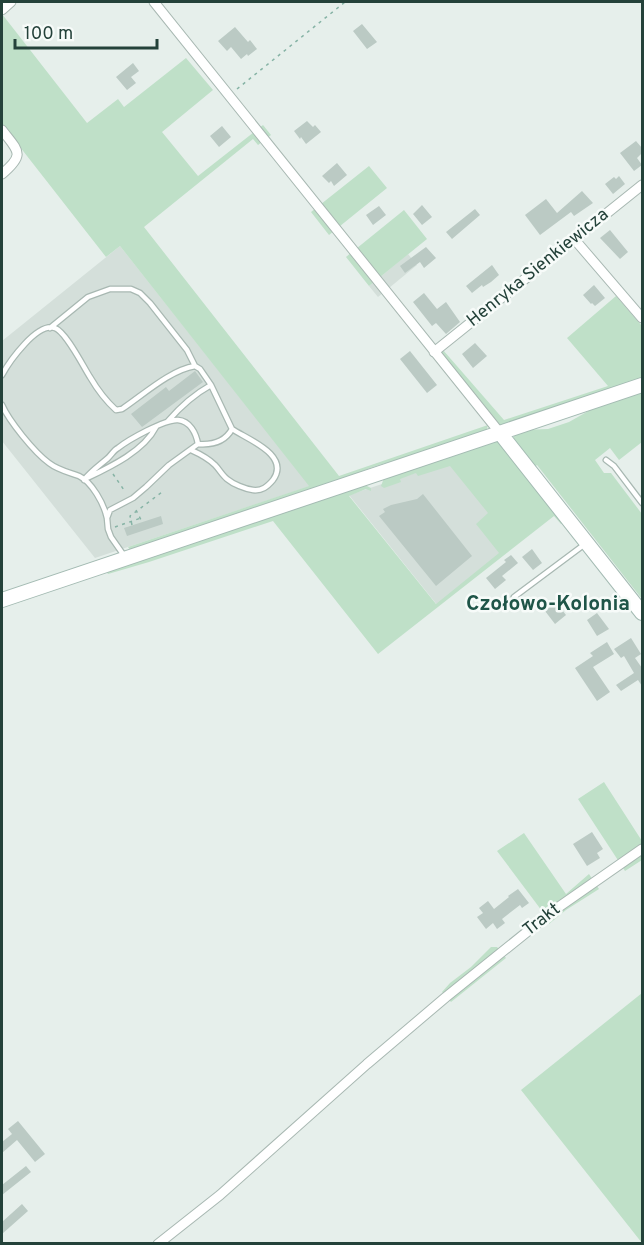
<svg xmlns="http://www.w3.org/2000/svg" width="644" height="1245" font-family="Overpass,sans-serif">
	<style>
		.built { fill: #d4dfda }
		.green { fill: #bfe0c8 }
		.building { fill: #bbcac4 }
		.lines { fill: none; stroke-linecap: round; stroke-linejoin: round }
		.lane-casing { stroke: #a8b8b2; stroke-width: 7 }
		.street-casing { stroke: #a8b8b2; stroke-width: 11 }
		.secondary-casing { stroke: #a4bbb3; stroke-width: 16 }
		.path { stroke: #86b3a5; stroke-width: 1.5; stroke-dasharray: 3 4.5; stroke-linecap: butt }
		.lane { stroke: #fff; stroke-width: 4.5 }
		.street { stroke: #fff; stroke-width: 9 }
		.secondary { stroke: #fff; stroke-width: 14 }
		.labels { text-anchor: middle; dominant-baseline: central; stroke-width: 5; stroke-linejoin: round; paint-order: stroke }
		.street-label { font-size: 18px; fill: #24423a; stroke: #f7fbf9 }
		.quarter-label { font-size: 21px; font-weight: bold; fill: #1f5548; stroke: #f7fbf9 }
	</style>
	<rect width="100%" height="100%" fill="#e6efeb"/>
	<path class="built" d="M120,246L310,486L95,558L2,441V341Z
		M408,254L417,265L378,297L369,286Z
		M499,445L554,515L438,606L349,495Z"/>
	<path class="green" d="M2,14L87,123L118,99L124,107L186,58L213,90L162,132L198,176L263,125L271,135L258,145L253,139L144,227L339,476L488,425L486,432C466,440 445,448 423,454C394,462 374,463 347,479L130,550L128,547L309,486L120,246L106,257L2,124Z
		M369,166L387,188L329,235L311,212Z
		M404,210L427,239L369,286L346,257Z
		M616,296L642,326V381L508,425H501L495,421L441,354L443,350L504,420L608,386L567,338Z
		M642,390V442L619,460L610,448L595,460L604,473H611L642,514V599L537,465L533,468L514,442V434L522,430L548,429L569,422L599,405Z
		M498,440L563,523L561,524L554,516L378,654L273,521L149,562L108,574L105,570L365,485L371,488V491L366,489L349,496L436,604L499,553L476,524L488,513L450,466L418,476L416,473L400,479L401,482L384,488L381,486L384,478Z
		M604,782L642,841V860L625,871L578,799Z
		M524,833L566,894L589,874L599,889L566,910L549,924L542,911L497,851Z
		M491,947H497L506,958L451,1002L442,992L450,983L471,967Z
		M642,993V1243L521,1090Z"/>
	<path class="building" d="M362,24L377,42L367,49L353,31Z
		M235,27L248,42L250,40L257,49L248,56L247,54L241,59L231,47L227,51L218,41Z
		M133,63L139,71L131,77L136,83L127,90L116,77Z
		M307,121L313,127L315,125L321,132L306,144L301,137L300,139L294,131Z
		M222,126L231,137L219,147L210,136Z
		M636,141L642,148V153L637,158L642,165L634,171L620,153Z
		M337,163L347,175L334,186L331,181L329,183L322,176Z
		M619,176L625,184L613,194L605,184L614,177L616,179Z
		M582,191L593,203L574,216L571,212L540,235L525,215L546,199L557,213Z
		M422,205L432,217L422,225L413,214Z
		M379,206L386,215L373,225L366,215Z
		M475,209L480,215L452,239L446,232Z
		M610,230L628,252L620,259L600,238Z
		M426,247L436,258L424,268L420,262L405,273L400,266Z
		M492,265L499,275L491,282L483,287L482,285L472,293L466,286Z
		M594,285L605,298L595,306L592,303L591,304L583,295Z
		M424,293L437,309L446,302L460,322L446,334L436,323L432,326L413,302Z
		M475,343L487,356L473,368L462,354Z
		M410,351L437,385L427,393L400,359Z
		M195,371L203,382L142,427L131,414L166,387L169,391Z
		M423,494L472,556L436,586L379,516L385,512L383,509L391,505L417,499Z
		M161,516L163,524L127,536L124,528Z
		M532,549L542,563L533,570L522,557Z
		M511,555L518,563L502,576L506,580L495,589L486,578L506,562L504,560Z
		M555,601L566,615L555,624L545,611Z
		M597,613L609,629L597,636L587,620Z
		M631,638L641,654L635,658L642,668V686L638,680L621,691L616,685L634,673L624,656L621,658L614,649Z
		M607,642L614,654L593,667L610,692L597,701L575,668L593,656L590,653Z
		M592,832L603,849L597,853L600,858L587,866L573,844Z
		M518,889L529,903L522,908L520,905L502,919L505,923L497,929L493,923L486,929L477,917L483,913L479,908L488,901L494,909L509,897L508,896Z
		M18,1121L45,1154L35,1162L17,1140L2,1153V1142L12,1134L8,1129Z
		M26,1166L31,1172L2,1195V1185Z
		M22,1204L28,1211L2,1234V1222Z"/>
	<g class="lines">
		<defs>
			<path id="lane" d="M50,328L88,297L110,289H131L140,293L150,303L187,350L195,366
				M2,375C9,362 37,322 55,328C66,332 83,366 90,377C97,389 105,400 116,410L122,409C143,395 170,370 195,366L200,369L211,385L232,429C225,442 211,445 198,444
				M2,405C9,421 34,452 49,463C58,470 68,472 79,476C92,482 104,504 107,518
				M168,421C181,406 193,395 211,385
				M191,450C200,454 208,458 215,465C219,469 222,475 227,479C233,484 245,489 253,490C262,491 267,487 273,480C291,455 247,439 232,429
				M606,460L614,466L642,503
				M87,478C110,467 144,451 156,427
				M84,480C91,471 100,465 108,458C112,454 114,450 118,448C128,440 165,419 178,420C190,421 196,433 198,444L169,465L146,487L133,498L110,510L107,518L108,529L111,537L125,557
				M514,597L585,544"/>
			<path id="street" d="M154,2L500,433
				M2,10L11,2
				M2,130C18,151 26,154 2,174
				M575,240L642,318
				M434,352L642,185
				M158,1244L220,1195L367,1064L446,997L553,911L642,849"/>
			<path id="secondary" d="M500,433L642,613
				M2,600L642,385"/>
		</defs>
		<use href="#lane" class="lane-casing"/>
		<use href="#street" class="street-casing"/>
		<use href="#secondary" class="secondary-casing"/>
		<path class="path" d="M237,89L345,2
			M113,474L124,490
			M136,510L142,522
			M132,525L130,516L162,492
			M115,527L141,518"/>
		<use href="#lane" class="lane"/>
		<use href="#street" class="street"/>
		<use href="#secondary" class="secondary"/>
	</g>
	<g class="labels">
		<g class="street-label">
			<text transform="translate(538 268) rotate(-39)">Henryka Sienkiewicza</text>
			<text transform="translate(542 920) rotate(-38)">Trakt</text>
		</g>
		<g class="quarter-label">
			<text x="548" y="604">Czołowo-Kolonia</text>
		</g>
	</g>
	<rect width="644" height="1245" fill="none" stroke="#24423a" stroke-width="6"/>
	<path d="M15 39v9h142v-9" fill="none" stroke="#24423a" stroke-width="3"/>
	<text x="24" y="39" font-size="18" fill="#24423a" stroke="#f7fbf9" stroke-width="4.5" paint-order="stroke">100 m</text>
</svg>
